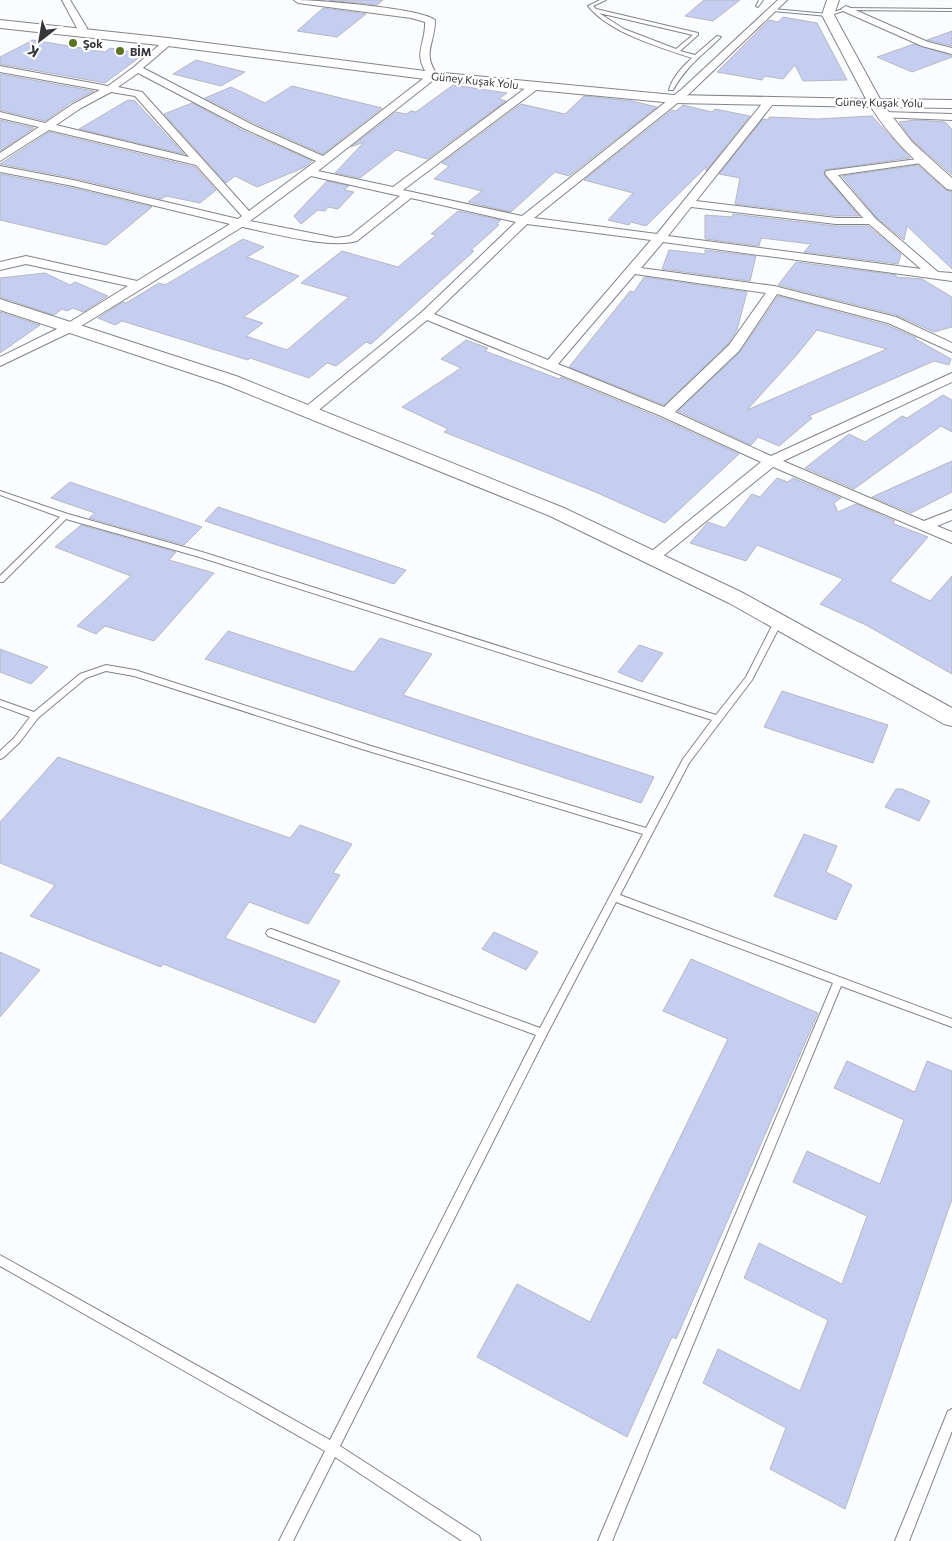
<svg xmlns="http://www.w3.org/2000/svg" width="952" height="1541" font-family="Commissioner,sans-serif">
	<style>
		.building { fill: #c5cef0; stroke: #b6b9c2; fill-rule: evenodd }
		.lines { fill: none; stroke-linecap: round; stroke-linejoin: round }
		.service-casing { stroke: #81848c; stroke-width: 2 }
		.minor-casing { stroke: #81848c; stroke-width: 2 }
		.secondary-casing { stroke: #81848c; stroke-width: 2 }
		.service { fill: #fff; fill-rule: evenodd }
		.minor { fill: #fff; fill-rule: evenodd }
		.secondary { fill: #fff; fill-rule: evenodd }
		.poi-dot { fill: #5c7324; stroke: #fff; stroke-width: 2 }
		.labels { text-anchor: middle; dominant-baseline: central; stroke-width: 4.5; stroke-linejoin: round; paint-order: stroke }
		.far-poi-label { font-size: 11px; font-weight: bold; fill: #35363a; stroke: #fff; text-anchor: start }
		.far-street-label { font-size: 11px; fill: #35363a; stroke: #fff }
	</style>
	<rect width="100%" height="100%" fill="#fbfcfe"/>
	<path class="building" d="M329,0H383L377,5Z
		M704,0H740L713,21L685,16Z
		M323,8L366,14L337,37L297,31Z
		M783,17L817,23L847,80L803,81L795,65L783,79L765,76L762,80L717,72L769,20L778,22Z
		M952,31V46L927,40Z
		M33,40L105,52L110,48L138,53L134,56L140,57L105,83L0,64V57Z
		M914,44L952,56V57L912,72L877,57Z
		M196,60L245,72L221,86L173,74Z
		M0,74L94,91L72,102L45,121L0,110Z
		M453,85L507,93L499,99L506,101L427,159L396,150L360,178L335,173L364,142L351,147L396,112L406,114L411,111L416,112Z
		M292,86L382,108L323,154L254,123L205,98L231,87L265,103Z
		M584,96L632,101L657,107L569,176L555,172L511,212L468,202L482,191L434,179L449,166L442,163L521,104L565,114Z
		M128,100L135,101L184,154L79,129Z
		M192,103L244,131L312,161L305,167L257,187L235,176L226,183L164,114Z
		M683,105L712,112L715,109L750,116L706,171V167L646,226L631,222L629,225L608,220L633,193L584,180L672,110L676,111Z
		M872,116L910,158L824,170L825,176L859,216H836L735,204L740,178L719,174L763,119L769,120V117L817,119Z
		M0,120L34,128L0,151Z
		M916,120L945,122L952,129V175L913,141L899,122Z
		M49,132L195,167L216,190L200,203L166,196L162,199L73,178L0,164Z
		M918,165L946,190L952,192V269L907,226L904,240L877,218L842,176Z
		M0,174L73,188L152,207L106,245L0,220Z
		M327,181L349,186L344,190L354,192L338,209L328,207L325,211L318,210L301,224L294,216Z
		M458,211L501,220L497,224L499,225L471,250L474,251L371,344L366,342L336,366L327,363L309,378L250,358L248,360L122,321L115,325L98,318L123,302L126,303L159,283L165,285L243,239L264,247L247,257L299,276L244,317L263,323L246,336L287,350L349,297L301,283L342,251L398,267L436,235L431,234Z
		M733,214L836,226H868L901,254L898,264L804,252L811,244L761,238L759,246L705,239V215L732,217Z
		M669,250L705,254V250L756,256L750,281L662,269Z
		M796,262L896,275V277L922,279L952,297V327L934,332L896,315L778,285Z
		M45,273L70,285L75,282L108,296L83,312L73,308L67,311L62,309L54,315L0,297V278Z
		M644,277L747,292L737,330L728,344L664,405L569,367L630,291L634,292Z
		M778,296L887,325L916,338H914L951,359L949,365L934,361L809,416L812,418L779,446L758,437L751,445L678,411L740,352ZM817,330L887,349L747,410L795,357Z
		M0,312L40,325L0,353Z
		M466,340L488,348L485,351L559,379L561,377L660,418L739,454L665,523L593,491L444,432L448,429L402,407L461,368L441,359Z
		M943,395L952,400V432L941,426L854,489L805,468L849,434L865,442L902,416L907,418Z
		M952,461V492L911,513L872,497Z
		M777,478L788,482L793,478L841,498L834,503L838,512L856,504L895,521L892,523L928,537L890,581L930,601L952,576V674L866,625L820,604L843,579L757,545L746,561L690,543L708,522L725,528L752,494L760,497Z
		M70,482L202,527L184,545L89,518L95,513L51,498Z
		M218,507L406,570L394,584L205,521Z
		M81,525L176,552L169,560L214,573L154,641L105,626L96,634L77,626L131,576L55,547Z
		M228,631L354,672L380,638L432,654L403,695L654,777L641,803L205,659Z
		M639,645L663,653L642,682L618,672Z
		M0,649L48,667L31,684L0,672Z
		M782,691L888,725L873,763L764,727Z
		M58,757L290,838L300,825L352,844L333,873L340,875L308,924L249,902L225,938L340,981L315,1023L163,964L161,967L30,916L55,885L0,863V822Z
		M896,789H902L930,801L919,821L885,807Z
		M804,834L837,846L826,872L852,885L836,920L774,896Z
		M494,932L538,952L526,970L482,949Z
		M0,952L40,970L0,1017Z
		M691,959L818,1013L676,1339L672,1337L627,1437L477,1357L517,1284L590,1322L728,1039L663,1011Z
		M847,1061L915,1092L927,1061L952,1071V1199L845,1509L770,1469L786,1428L703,1383L718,1349L800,1391L828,1320L744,1278L759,1243L842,1284L867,1216L793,1182L807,1151L880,1184L904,1120L834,1088Z"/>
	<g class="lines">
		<defs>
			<path id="service" d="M600,0H606L593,6L596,9L698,33V35L680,51L695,55L717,36L721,37C702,56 687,65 673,90H669C672,78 683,66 692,58C659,47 610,33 588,6ZM599,13L693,35L676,49L624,29Z
				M759,0H763L758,7L756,6Z
				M846,8L952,9V11L846,10L828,16L773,11L771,10L773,9L828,14Z
				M0,491L68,514L202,552L716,715L746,677L775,620L778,619L782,622L752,680L689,763L620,895L952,1019V1027L841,986L612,1541H598L833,983L616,902L546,1036L340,1446L479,1536L481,1541H462L335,1457L293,1541H279L325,1451L0,1266V1255L330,1440L536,1035L268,936L266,933L268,930L271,929L274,930L540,1028L643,834L365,750L134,676L106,671L86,678L38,718L20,742L3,758L0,759V751L14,738L30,717L0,706V700L34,712L80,674L106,665L135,670L371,746L646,828L683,759L712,720L196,556L66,519L3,582H0V576L60,517L0,495Z
				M952,1409V1431L909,1541H895L948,1411Z"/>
			<path id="minor" d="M62,0H70L87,28L84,35H78L76,33L77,28Z
				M294,0C316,0 421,8 435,20C435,45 421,52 438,76L436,78L318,171L393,187L531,84H539V88L403,190L522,216L682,89L778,0H787L690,93L534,218L657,234L765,100H773V104L696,201L836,218H863L826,175L825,173L826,171L925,158L926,160L925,162L921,163L838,175L876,219L938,272L952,273V281L663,242L641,268L774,286L896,317L952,343V352L888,323L777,294L739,351L675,412L771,456L952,373V382L783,461L924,521L952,510V520L937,526L952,532V543L773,467L657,561H647L644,558L647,555L761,462L661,416L427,320L313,415H303L301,412L303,409L422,312L516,222L411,198L357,241C327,249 274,233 242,227L73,331L0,366V357L65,325L128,286L26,264L0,270V262L26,256L137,281L230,224L73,186L0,172V166L73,180L238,219L242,216L196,165L49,130L0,161V153L39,127L0,118V112L45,123L73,104L100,90L0,72V66L108,86L134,67L165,40H171V44L143,68L253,125L323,156L428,75C412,54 426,44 425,22L411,18L298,3ZM138,73L245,129L316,161L249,211L142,92L118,87ZM111,92L135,96L189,157L56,125L81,108ZM311,176L400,196L350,236L336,238L250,221ZM691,207L836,224H869L921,269L668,236ZM527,224L651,240L548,360L434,314ZM635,274L766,293L729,345L664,407L558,364Z
				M846,6L928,42L952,48V54L922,46L843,11L841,9Z
				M883,112L952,114V120L879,117L878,115Z"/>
			<path id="secondary" d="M827,0H839L834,15L880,99L952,100V108L885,107L912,142L952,178V190L947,189C917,162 893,142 871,107L674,103L433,80L168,46L0,28V20L168,38L433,72L674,95L866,99L822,15Z
				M0,299L236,376L564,508L743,593L952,708V726L944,724L729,603L550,516L224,384L0,310Z"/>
		</defs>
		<use href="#service" class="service-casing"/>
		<use href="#minor" class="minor-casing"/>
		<use href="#secondary" class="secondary-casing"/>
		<use href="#service" class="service"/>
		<use href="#minor" class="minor"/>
		<use href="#secondary" class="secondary"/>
	</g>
	<g class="poi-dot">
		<circle cx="73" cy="43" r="5"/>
		<circle cx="120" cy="51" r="5"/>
	</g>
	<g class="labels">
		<g class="far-poi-label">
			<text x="83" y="43">Şok</text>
			<text x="130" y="51">BİM</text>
		</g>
		<g class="far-street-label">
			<text transform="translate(475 80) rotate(6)">Güney Kuşak Yolu</text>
			<text transform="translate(879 102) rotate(1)">Güney Kuşak Yolu</text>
		</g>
	</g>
	<g transform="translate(40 40) rotate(211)" stroke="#ffffff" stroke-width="4" paint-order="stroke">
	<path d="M0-4L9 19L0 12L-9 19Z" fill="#35363a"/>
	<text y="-8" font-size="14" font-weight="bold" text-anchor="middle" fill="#35363a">K</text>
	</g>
</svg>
